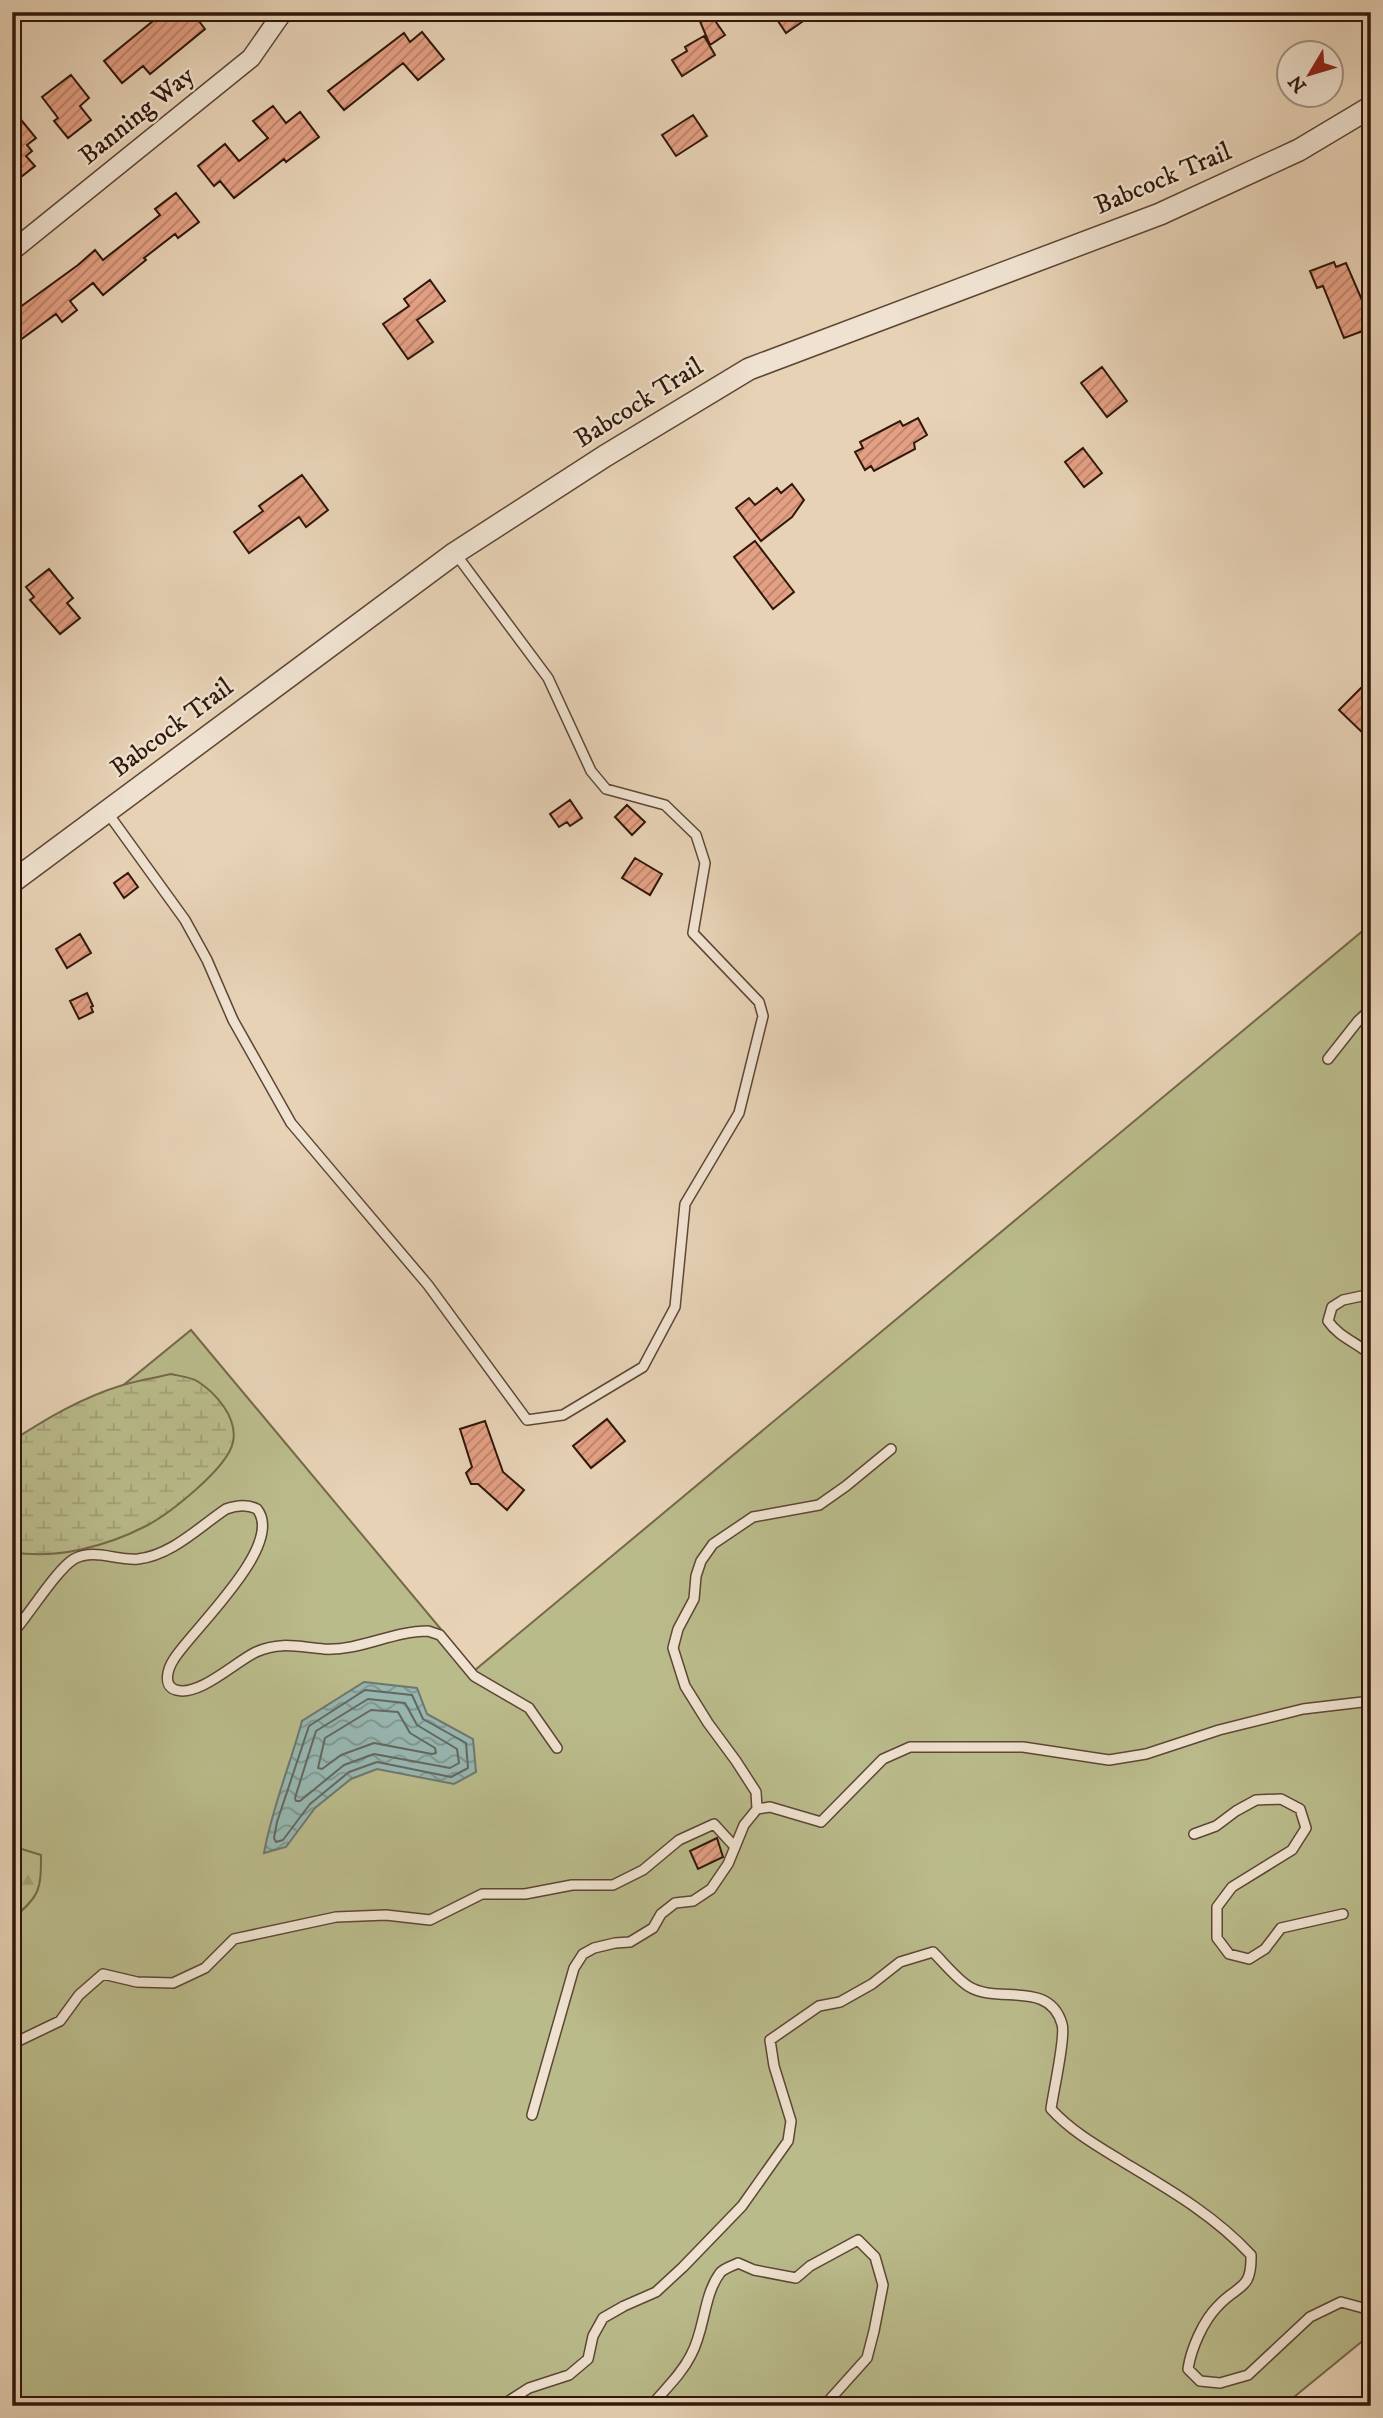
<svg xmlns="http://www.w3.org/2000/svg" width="1383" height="2418" font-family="'IM FELL DW Pica',serif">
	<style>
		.green { fill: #babb8b; stroke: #75694a; stroke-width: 2 }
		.forest { fill: url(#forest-firs); stroke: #75694a; stroke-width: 2 }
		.wetland { fill: url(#wetland-marsh); stroke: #75694a; stroke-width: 2 }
		.water { fill: url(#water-waves); stroke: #6e776e; stroke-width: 2 }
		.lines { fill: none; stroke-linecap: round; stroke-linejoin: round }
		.shore { stroke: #64675e; stroke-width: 2 }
		.building { fill: url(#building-hatch); stroke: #30170a; stroke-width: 2 }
		.service-casing { stroke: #5e4635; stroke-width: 12 }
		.minor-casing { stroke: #5e4635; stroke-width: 21 }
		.tertiary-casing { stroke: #5e4635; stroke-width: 24 }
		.service { stroke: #efe2d0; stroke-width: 9 }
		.minor { stroke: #efe2d0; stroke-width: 18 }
		.tertiary { stroke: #efe2d0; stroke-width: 21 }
		.labels { text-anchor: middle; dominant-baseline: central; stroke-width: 5; stroke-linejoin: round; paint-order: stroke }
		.street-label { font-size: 26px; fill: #30170a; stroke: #efe2d0 }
	</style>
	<defs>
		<pattern id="forest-firs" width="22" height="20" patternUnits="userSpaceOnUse" patternTransform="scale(1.75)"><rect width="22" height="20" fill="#babb8b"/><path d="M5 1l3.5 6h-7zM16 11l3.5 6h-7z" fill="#a0a077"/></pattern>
		<pattern id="wetland-marsh" width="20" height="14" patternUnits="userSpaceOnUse" patternTransform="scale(1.75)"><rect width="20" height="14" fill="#babb8b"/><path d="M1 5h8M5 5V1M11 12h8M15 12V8" fill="none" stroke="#a0a077"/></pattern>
		<pattern id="water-waves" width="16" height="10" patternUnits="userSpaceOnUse" patternTransform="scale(1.75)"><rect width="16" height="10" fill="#97b7b1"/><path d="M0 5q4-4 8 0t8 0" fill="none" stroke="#7c948e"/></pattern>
		<pattern id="building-hatch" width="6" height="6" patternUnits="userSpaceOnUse" patternTransform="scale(1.75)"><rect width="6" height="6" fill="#e4a084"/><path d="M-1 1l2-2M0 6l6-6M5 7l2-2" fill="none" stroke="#b9816a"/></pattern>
	</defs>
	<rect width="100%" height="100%" fill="#e7d2b6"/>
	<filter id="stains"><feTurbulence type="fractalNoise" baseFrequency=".00286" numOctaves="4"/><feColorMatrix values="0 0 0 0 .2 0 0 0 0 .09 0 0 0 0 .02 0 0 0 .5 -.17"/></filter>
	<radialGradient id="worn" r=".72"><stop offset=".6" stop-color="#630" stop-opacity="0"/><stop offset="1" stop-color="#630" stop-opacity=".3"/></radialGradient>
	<path class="green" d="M1371,924V2334L1283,2406H12V1476L191,1330L475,1670Z"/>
	<path class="forest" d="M12,1846L41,1855C41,1890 40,1896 12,1919Z"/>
	<path class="wetland" d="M171,1374C179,1376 190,1377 197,1381C216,1393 238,1418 233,1442C228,1468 169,1514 146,1526C107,1546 56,1560 12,1552V1441C47,1418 83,1397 123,1385C139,1380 155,1378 171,1374Z"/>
	<path class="water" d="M364,1682L417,1688L427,1714L473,1739L476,1772L454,1784L377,1769L351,1779L315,1808L286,1847L264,1853C272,1808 290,1765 302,1721Z"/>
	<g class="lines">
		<path class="shore" d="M365,1690L412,1695L423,1719L466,1743L468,1768L451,1777L377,1762L349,1772L310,1804L283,1840L276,1842L274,1838L277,1822L309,1726Z
			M368,1699L405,1703L417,1725L457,1749L459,1763L450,1768L374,1754L344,1765L300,1801H296L295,1798L316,1731Z
			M371,1710L398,1712L410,1733L435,1748L436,1753L432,1754L374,1743L341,1755L322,1769L318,1768L325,1738Z"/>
	</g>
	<path class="building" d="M164,12H192L205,29L150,74L143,66L122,83L104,61Z
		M696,12H709L725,35L710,45Z
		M772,12H816L786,33Z
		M422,32L444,59L418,80L403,63L344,110L328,91L404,33L410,42Z
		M704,36L715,55L682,76L672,60L687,51L685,47Z
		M71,75L89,98L80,106L91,120L68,138L54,121L58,118L42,97Z
		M273,106L286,123L300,112L319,137L286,162L284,159L234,198L220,181L214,186L198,166L225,144L239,161L268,138L253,121Z
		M693,115L707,136L676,156L662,135Z
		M22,121L36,138L27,145L32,151L26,156L35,166L12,184V127L13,128Z
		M176,193L199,222L178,238L175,234L144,258L146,260L103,295L93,283L70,301L77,310L62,322L56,314L12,346V313L78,265L95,250L103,260L160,215L155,209Z
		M1334,262L1336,267L1346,263L1371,321V328L1344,338L1323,286L1317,288L1310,271Z
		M430,280L445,301L417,320L433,342L408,359L383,324L409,306L404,299Z
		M1102,367L1127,401L1107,417L1081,383Z
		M918,418L927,435L914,443L915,449L874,471L871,466L865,470L855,452L863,448L860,442L900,421L903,426Z
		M1083,448L1102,473L1084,487L1065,462Z
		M302,475L328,510L306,527L299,517L249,553L234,532L263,511L259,506Z
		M792,484L804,500L792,517L761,541L736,508L749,498L755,505L777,488L781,493Z
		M755,541L794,592L773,609L734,557Z
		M49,569L73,598L67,603L80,618L60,634L30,600L34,597L26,587Z
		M1371,678V741L1339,710Z
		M570,800L582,818L570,826L567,822L559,827L550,814Z
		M627,805L645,822L632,835L615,817Z
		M635,858L662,874L650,895L622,878Z
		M128,873L138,887L124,898L114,883Z
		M80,934L91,953L67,968L56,949Z
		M87,993L93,1006L91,1007L93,1012L79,1019L70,1001Z
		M607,1419L625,1441L591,1468L573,1446Z
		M485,1421L503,1472L524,1490L507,1510L478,1484H471L466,1473L472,1467L460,1429Z
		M717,1838L723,1857L698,1869L690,1851Z"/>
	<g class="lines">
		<defs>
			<path id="service" d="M107,812L185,920L207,960L233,1020L291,1123L428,1285L527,1420L563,1415L643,1367L675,1307L685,1204L739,1113L763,1016L759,1002L693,933L705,863L696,835L665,805L606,789L591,771L548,678L455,553
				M1328,1059L1358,1021L1371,1009
				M1371,1294L1343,1300L1332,1307L1328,1321C1339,1337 1356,1342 1371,1355
				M12,1634C28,1616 57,1569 74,1559C94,1548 117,1561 138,1559C172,1555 199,1527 226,1509C237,1505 247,1504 257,1509C286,1545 192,1630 174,1659C168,1668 162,1686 176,1690C199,1697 235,1662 256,1652C280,1641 299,1647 324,1649C360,1651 392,1631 428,1631L440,1635L474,1676L529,1708L557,1748
				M757,1809L770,1807L821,1822L883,1759L910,1747H1023L1109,1760L1146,1754L1219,1730L1303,1709L1371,1701
				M1194,1834L1216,1826L1236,1811L1256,1800L1281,1799L1300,1809L1306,1828L1292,1850L1232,1887L1217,1907V1938L1229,1954L1249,1959L1265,1949L1281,1928L1343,1914
				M735,1847L744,1825L757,1809L756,1792L736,1761L708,1723L685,1686L673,1648L678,1629L694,1599L696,1576L701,1561L713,1544L753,1517L819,1505L846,1486L891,1449
				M12,2044L60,2021L79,1995L103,1974L137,1982L173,1983L205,1968L234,1939L336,1917L386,1915L430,1920L482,1894H525L572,1885H613L643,1870L679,1840L714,1824L735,1847L728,1864L711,1889L693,1901L675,1903L661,1914L653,1928L630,1942L615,1943L594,1948L583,1954L574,1968L532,2115
				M501,2406L529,2388L569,2375L588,2359L593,2336L603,2318L624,2306L656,2292L683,2267L742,2206L788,2141L791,2121L774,2066L770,2040L819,2006L840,2002L872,1984L900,1962L933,1952C944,1963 956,1978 968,1986C997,2005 1049,1979 1062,2024C1066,2036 1053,2093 1051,2109C1072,2132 1099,2147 1125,2163C1170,2190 1215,2216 1251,2255C1252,2291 1238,2284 1218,2306C1203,2321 1191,2349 1188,2369L1200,2381L1220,2383L1248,2375L1310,2317L1341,2302L1367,2309L1371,2307
				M651,2406C665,2389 681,2375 691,2355C705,2330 703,2296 720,2273C724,2268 733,2266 738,2263L754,2270L796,2278L810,2266L858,2240L875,2257L883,2285L874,2331L867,2358L824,2406"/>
			<path id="minor" d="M12,251L251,58L283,12"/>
			<path id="tertiary" d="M12,882L455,553L605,456L749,369L1160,214L1299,150L1371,107"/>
		</defs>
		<use href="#service" class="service-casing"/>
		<use href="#minor" class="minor-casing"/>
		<use href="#tertiary" class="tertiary-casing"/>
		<use href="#service" class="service"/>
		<use href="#minor" class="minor"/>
		<use href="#tertiary" class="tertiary"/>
	</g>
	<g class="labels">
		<g class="street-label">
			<text transform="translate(137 116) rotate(-39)">Banning Way</text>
			<text transform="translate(1163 179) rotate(-23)">Babcock Trail</text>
			<text transform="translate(639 403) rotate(-32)">Babcock Trail</text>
			<text transform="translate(172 728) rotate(-37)">Babcock Trail</text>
		</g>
	</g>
	<rect width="1383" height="2418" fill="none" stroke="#e7d2b6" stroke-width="42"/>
	<rect x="14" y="14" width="1355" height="2390" fill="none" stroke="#30170a" stroke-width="3.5"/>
	<rect x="21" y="21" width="1341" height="2376" fill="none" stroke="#30170a" stroke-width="2"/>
	<g transform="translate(1310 74) rotate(232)"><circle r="33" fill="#efe2d0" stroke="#a39181" stroke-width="2"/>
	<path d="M0-5L12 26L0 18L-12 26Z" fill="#8f2418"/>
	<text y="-10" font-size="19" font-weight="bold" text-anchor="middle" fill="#30170a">N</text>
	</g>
	<rect width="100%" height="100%" filter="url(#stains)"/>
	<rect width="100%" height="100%" fill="url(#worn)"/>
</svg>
